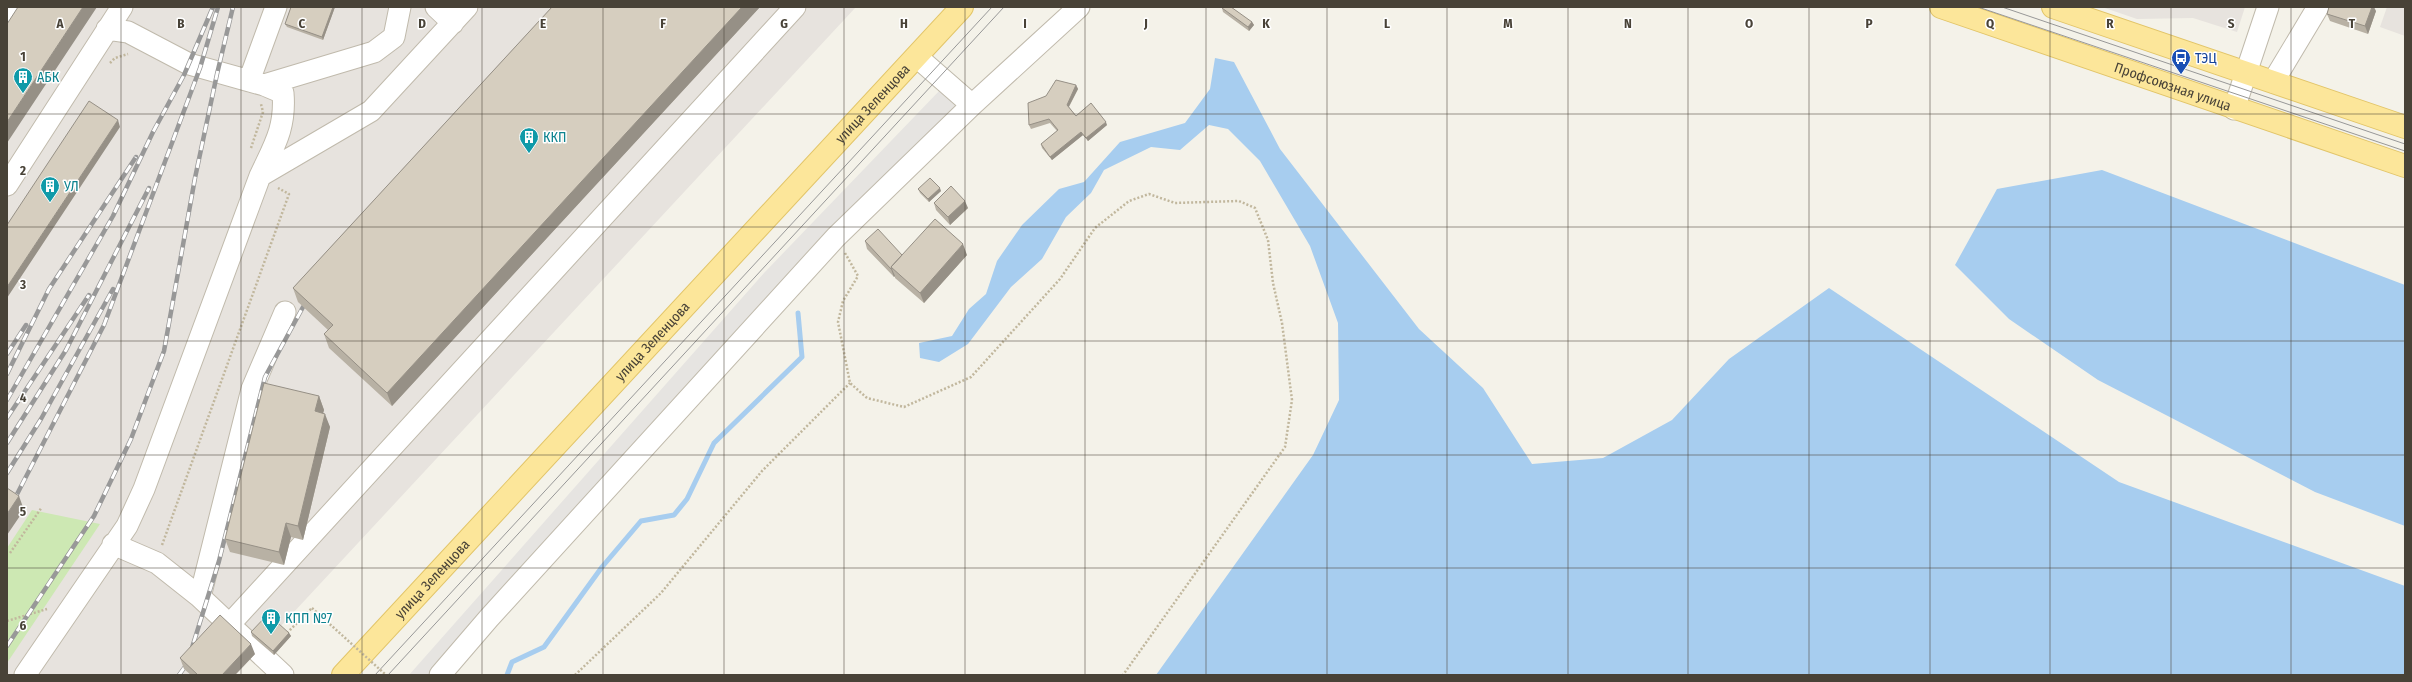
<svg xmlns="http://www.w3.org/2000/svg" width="2412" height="682" font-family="'Fira Sans Condensed',sans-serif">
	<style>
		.industrial { fill: #e7e3de }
		.green { fill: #cde8b3 }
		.parking { fill: #e6e4e1 }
		.water { fill: #a7cdef }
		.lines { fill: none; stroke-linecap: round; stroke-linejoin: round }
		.stream { stroke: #a7cdef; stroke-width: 5 }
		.minor-casing { stroke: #c0baac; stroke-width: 23 }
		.major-casing { stroke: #e2c569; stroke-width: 24 }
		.path { stroke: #c1b79d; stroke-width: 2.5; stroke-dasharray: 2 2; stroke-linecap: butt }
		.minor { stroke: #fff; stroke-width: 21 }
		.major { stroke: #fce69a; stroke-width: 22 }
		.tram { stroke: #989898; stroke-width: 1 }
		.rail-casing { stroke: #989898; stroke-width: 4.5 }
		.rail { stroke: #fff; stroke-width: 3; stroke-dasharray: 9; stroke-linecap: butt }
		.path-bridge { stroke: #c1b79d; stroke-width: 2.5; stroke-dasharray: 2 2; stroke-linecap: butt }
		.wall { fill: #b8b1a4 }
		.shaded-wall { fill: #969086 }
		.building { fill: #d6cebf; stroke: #969086 }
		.grid { fill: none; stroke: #484237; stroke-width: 1; stroke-opacity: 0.55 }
		.labels { text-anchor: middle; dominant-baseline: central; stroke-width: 3; stroke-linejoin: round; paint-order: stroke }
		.transit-label { font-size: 14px; fill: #164399; stroke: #fff; text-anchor: start }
		.culture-label { font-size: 14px; fill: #0d838f; stroke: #fff; text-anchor: start }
		.street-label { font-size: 14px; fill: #484237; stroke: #fff }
		.grid-label { font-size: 13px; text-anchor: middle; font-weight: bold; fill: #484237; stroke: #fff; stroke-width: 3; stroke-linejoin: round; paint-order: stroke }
	</style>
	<rect width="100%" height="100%" fill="#f4f2e9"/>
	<path class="industrial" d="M7,7H856L280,627L291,636L274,655L255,654L236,675H7Z
		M2102,7H2245L2237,32L2193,18L2137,19Z
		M2387,7H2405V36L2380,27Z"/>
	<path class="green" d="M32,510L100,524L7,663V548Z"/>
	<path class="parking" d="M941,89L963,108L808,251L674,409L433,675H409L764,273Z"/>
	<path class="water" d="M1215,58L1234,62L1280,149L1419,329L1483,388L1532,464L1603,458L1672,420L1729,359L1829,288L2119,482L2405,586V675H1156L1313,455L1339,400L1338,323L1310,246L1260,161L1228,129L1209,125L1180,150L1151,147L1104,170L1091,193L1066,217L1042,259L1011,287L968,344L939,362L920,358L919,343L952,336L969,309L986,294L997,261L1022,225L1059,189L1084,182L1120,142L1185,123L1210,89Z
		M2102,170L2405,285V526L2315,492L2098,380L2009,319L1955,265L1997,189Z"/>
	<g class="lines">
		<path class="stream" d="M507,675L512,662L544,647L602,567L641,521L674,515L687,499L714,443L802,357L798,313"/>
		<defs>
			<path id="minor" d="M436,7L453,23
				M7,23L18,7
				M917,57L972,105
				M249,81L276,7
				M2273,82L2318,7
				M264,85L374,52L394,37L400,7
				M2234,109L2268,7
				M260,176L371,111L467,7
				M7,185L122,7
				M113,544L157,563L200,597
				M229,625L795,7
				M25,675L127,526L144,489L260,176C274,146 286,128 283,93L264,85L189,64L128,32L107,29
				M283,675L200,597L252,389L285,312
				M440,675L489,618L836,237L972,105L1079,7"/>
			<g id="major">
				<path id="s1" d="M1941,7L2405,166"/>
				<path d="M2053,7L2405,127"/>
				<path id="s2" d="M343,675L962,7"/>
			</g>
		</defs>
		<use href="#minor" class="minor-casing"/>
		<use href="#major" class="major-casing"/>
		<path class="path" d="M110,63L115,58L128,54
			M251,148L263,112L261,104
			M845,253L858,276L843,301L838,322L850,383L867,398L904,407L971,377L1060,279L1095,228L1129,201L1149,194L1175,203L1239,201L1255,208L1268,240L1273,283L1282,323L1292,400L1285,447L1123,675
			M162,545L289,194L278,188
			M10,553L42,507
			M7,621L47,609
			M287,633L312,608
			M575,675L661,593L762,471L850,383"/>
		<use href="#minor" class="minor"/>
		<use href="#major" class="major"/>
		<path class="tram" d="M1978,7L2405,151
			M2002,7L2405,144
			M375,675L992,7
			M388,675L1004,7"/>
		<defs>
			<path id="rail" d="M7,354L26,325
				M7,374L49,289L136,157
				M7,400L113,216L153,132L184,75L213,7
				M7,418L89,295
				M7,443L66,350L149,188
				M7,473L41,419L113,289
				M13,502L104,325L200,68L218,7
				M7,646L94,516L131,439L164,351L195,178L217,74L233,7
				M179,675L187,664L219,561L265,377L303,307"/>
		</defs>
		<use href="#rail" class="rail-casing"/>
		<use href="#rail" class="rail"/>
		<path class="path-bridge" d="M312,608L386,675"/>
	</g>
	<path class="wall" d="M291,7H335L323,40L287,27L285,24Z
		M552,7H760L392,406L329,348L324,334L328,330L298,302L293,288Z
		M1222,8L1252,22L1254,25L1249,31L1223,12Z
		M2376,11L2368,34L2330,21L2327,14Z
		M1076,85L1078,89L1069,107L1076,116L1107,125L1088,141L1083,135L1052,160L1042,148L1041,144L1057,131L1050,123L1031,129L1029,125Z
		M918,189L941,191L929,202L920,193Z
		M934,203L968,208L950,225L936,210Z
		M865,241L902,255H967L924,303L895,278V276L894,277L867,249Z
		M319,396L324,410L323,413L330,427L303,540L291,537L284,565L230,552L225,539Z
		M251,632L289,633L291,636L274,655L252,636Z
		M255,654L235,675H191L184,669L180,658Z"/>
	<path class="shaded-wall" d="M83,7H97L7,143V122Z
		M333,7H335L323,40L322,37Z
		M742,7H760L392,406L387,393Z
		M2372,7H2374L2376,11L2368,34L2365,26Z
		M1252,22L1254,25L1249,31L1248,27Z
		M1076,85L1078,89L1068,108L1067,105Z
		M118,120L120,127L7,298V287Z
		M1106,122L1107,125L1088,141L1086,138Z
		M1081,132L1083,135L1052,160L1050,157Z
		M940,188L941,191L929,202L928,199Z
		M965,201L968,208L950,225L948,217Z
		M963,244L967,255L924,303L920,293Z
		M891,269H892L895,276L894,277Z
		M319,396L324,410L320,425L315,411Z
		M325,414L330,427L303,540L298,526Z
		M19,496L24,510L7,535V514Z
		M286,523L291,537L284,565L279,552Z
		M289,633L291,636L274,655L273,651Z
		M251,644L255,654L235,675H222Z"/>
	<path class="building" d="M18,7H83L7,122V24Z
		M291,7H333L322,37L285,24Z
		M552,7H742L387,393L324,334L333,325L293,288Z
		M1223,7H1231L1252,22L1248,27L1222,8Z
		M2329,7H2372L2365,26L2327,14Z
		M1056,80L1076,85L1067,105L1076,116L1091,103L1106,122L1086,138L1081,132L1050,157L1041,144L1058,130L1049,119L1029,125L1028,103L1046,96Z
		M89,101L118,120L7,287V225Z
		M930,178L940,188L928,199L918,189Z
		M951,186L965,201L948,217L934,203Z
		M935,219L963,244L920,293L891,267Z
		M878,229L902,255L891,267L892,269H891L865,241Z
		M264,383L319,396L315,411L325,414L298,526L286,523L279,552L225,539Z
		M7,488L19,496L7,514Z
		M268,614L289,633L273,651L251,632Z
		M220,615L251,644L222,675H198L180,658Z"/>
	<path class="grid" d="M121,7V675M241,7V675M362,7V675M482,7V675M603,7V675M724,7V675M844,7V675M965,7V675M1085,7V675M1206,7V675M1327,7V675M1447,7V675M1568,7V675M1688,7V675M1809,7V675M1930,7V675M2050,7V675M2171,7V675M2291,7V675M7,114H2405M7,227H2405M7,341H2405M7,455H2405M7,568H2405"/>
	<defs>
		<symbol id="bus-pin" viewBox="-11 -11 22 30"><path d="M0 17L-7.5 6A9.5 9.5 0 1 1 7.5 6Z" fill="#1a4fb4" stroke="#fff"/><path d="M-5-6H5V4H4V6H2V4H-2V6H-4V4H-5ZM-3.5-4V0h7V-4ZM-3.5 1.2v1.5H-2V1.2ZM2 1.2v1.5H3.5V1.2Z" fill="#fff"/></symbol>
		<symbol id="building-pin" viewBox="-11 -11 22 30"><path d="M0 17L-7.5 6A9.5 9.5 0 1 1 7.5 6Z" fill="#0f9aa8" stroke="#fff"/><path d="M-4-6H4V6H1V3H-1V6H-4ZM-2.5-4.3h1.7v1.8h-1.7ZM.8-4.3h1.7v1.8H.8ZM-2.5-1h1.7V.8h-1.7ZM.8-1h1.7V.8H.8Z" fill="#fff"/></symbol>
	</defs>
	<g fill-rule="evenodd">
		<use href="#bus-pin" x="2170" y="47" width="22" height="30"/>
		<use href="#building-pin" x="12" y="66" width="22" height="30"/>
		<use href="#building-pin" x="518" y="126" width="22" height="30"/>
		<use href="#building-pin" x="39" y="175" width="22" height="30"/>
		<use href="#building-pin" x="260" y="607" width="22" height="30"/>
	</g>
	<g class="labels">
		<g class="transit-label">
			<text x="2195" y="58">ТЭЦ</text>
		</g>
		<g class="culture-label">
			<text x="37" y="77">АБК</text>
			<text x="543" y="137">ККП</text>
			<text x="64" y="186">УЛ</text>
			<text x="285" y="618">КПП №7</text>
		</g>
		<g class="street-label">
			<text stroke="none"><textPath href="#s1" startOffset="245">Профсоюзная улица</textPath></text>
			<text stroke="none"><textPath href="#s2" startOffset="779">улица Зеленцова</textPath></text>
			<text stroke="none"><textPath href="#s2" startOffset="455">улица Зеленцова</textPath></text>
			<text stroke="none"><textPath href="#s2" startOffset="131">улица Зеленцова</textPath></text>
		</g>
	</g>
	<g class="grid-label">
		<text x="60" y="28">A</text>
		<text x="181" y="28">B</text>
		<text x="302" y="28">C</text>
		<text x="422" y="28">D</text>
		<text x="543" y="28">E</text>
		<text x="663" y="28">F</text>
		<text x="784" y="28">G</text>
		<text x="904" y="28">H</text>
		<text x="1025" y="28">I</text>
		<text x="1146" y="28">J</text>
		<text x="1266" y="28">K</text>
		<text x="1387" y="28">L</text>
		<text x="1508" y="28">M</text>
		<text x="1628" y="28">N</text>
		<text x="1749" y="28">O</text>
		<text x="1869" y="28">P</text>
		<text x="1990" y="28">Q</text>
		<text x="2110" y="28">R</text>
		<text x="2231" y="28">S</text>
		<text x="2352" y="28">T</text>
		<text x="23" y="61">1</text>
		<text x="23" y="175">2</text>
		<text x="23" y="289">3</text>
		<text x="23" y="402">4</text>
		<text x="23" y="516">5</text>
		<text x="23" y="630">6</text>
	</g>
	<rect width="2412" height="682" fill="none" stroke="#484237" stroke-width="16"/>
</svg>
